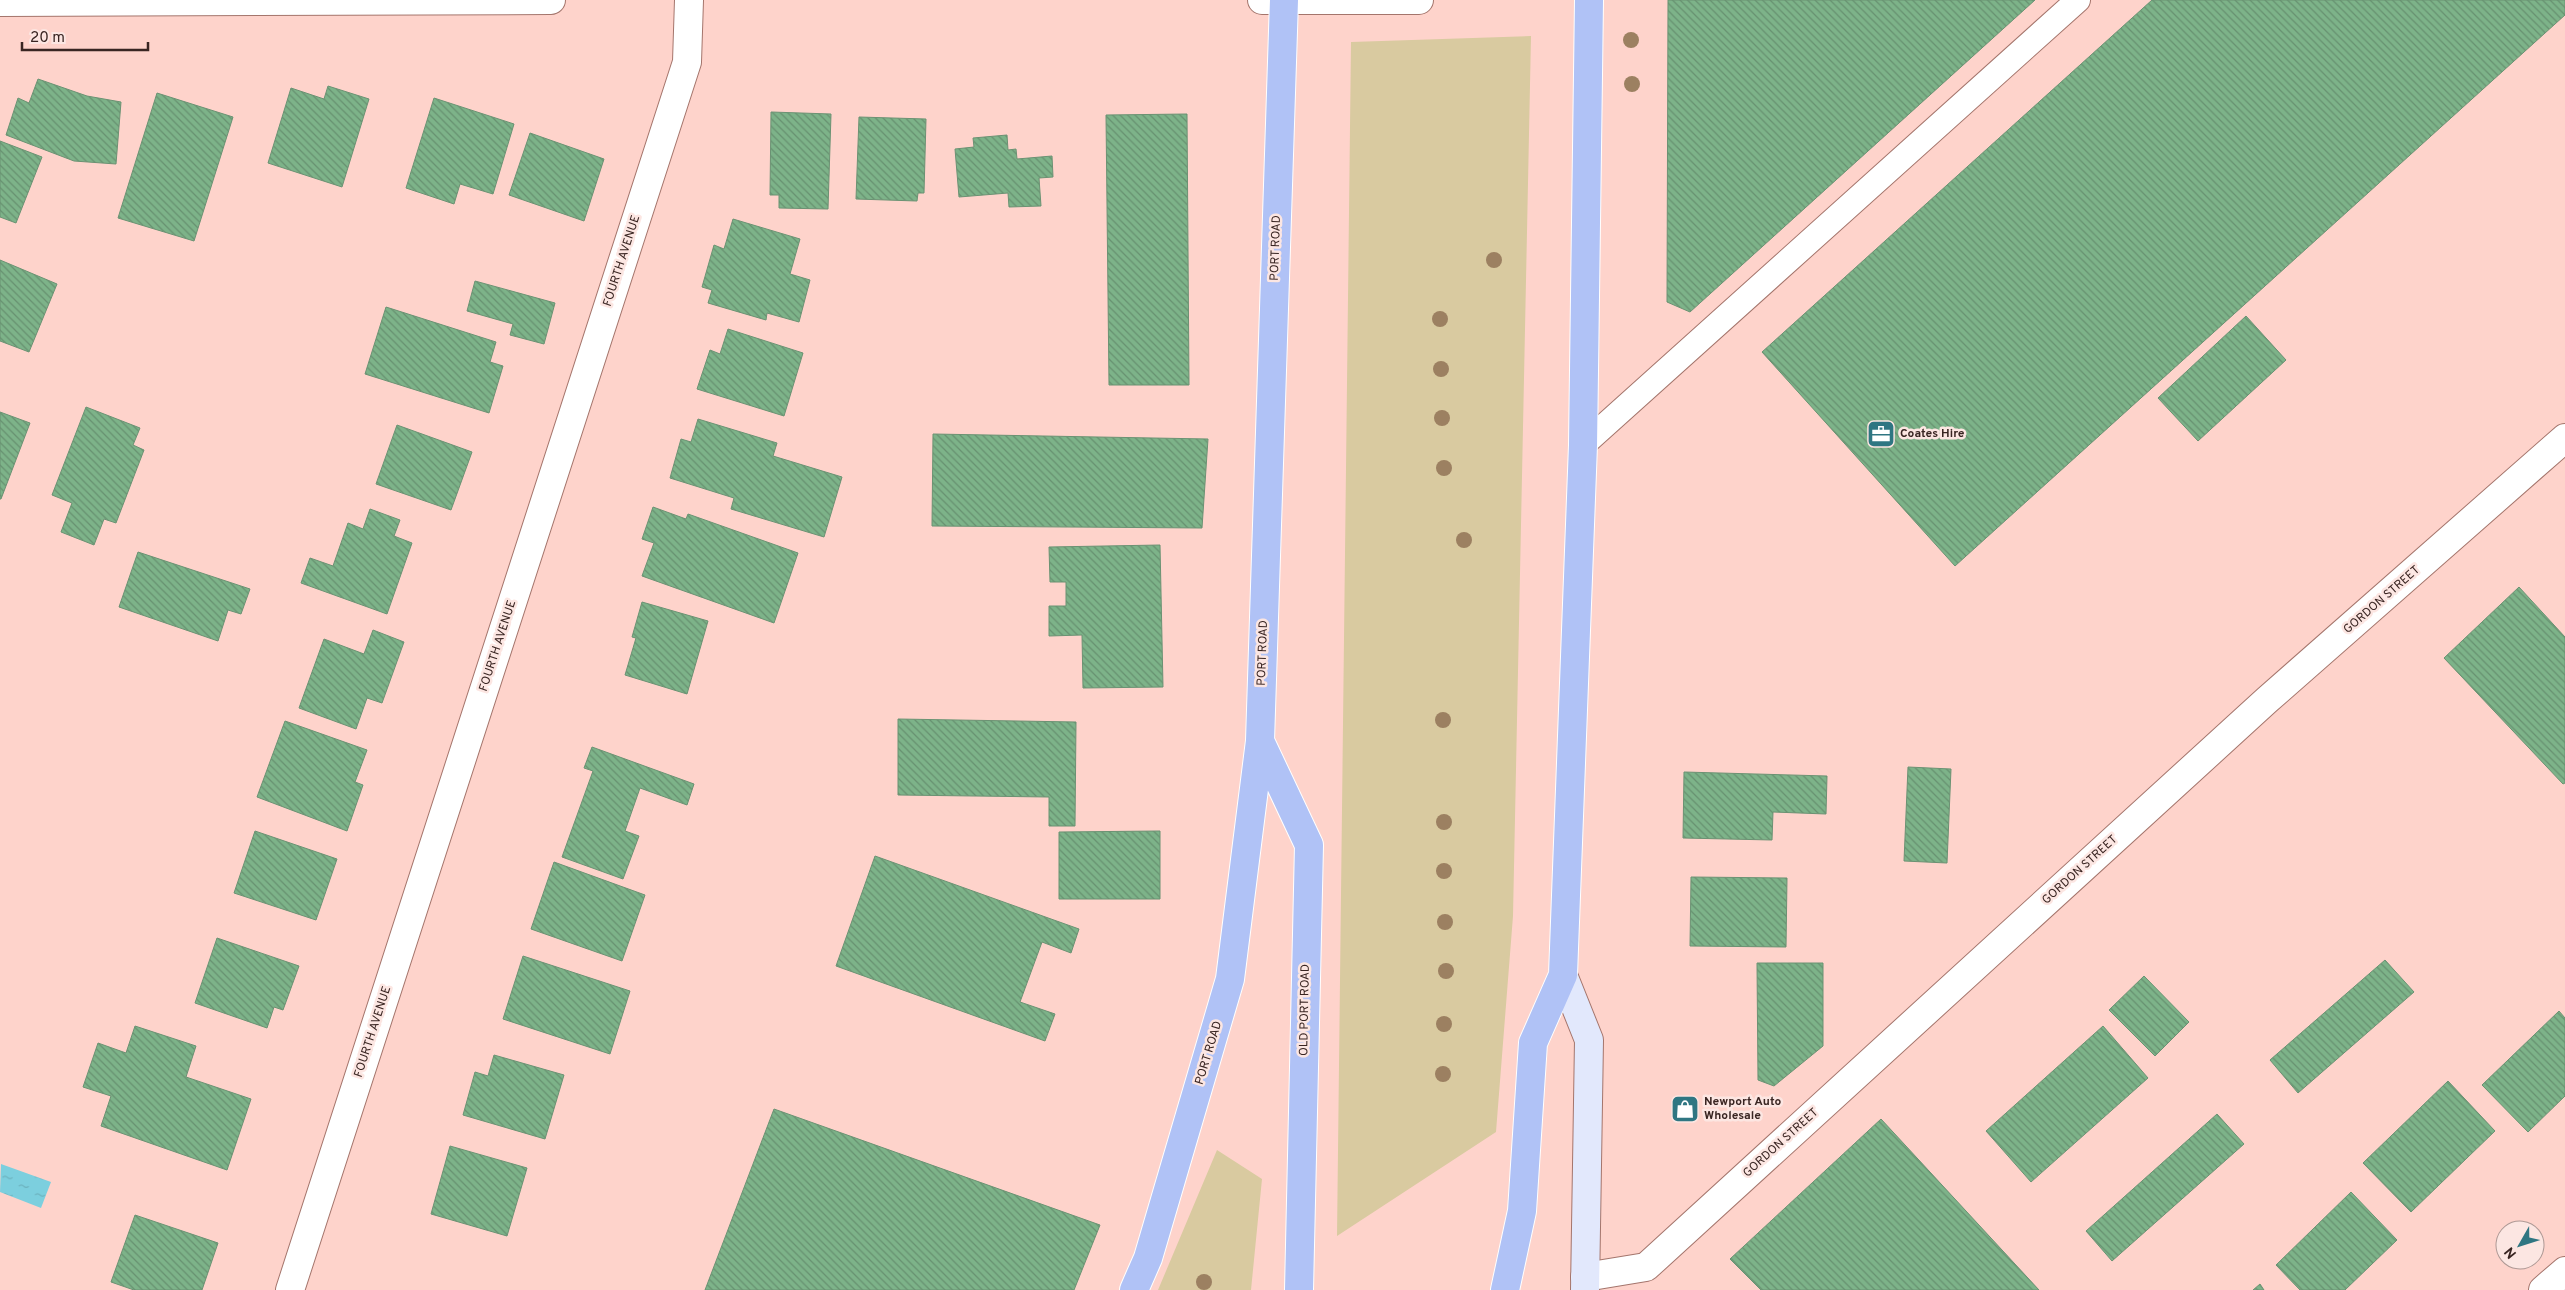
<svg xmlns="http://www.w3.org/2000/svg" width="2565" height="1290" font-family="Overpass,sans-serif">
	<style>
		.green { fill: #d9caa0 }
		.water { fill: url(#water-ripples) }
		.building { fill: url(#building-back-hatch); stroke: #6b9273 }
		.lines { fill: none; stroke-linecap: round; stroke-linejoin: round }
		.service-casing { stroke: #a4756c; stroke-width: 26 }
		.minor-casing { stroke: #a4756c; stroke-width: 30 }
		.secondary-casing { stroke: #a4756c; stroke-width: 30 }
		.trunk-casing { stroke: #fff; stroke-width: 30 }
		.service { stroke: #fff; stroke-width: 24 }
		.minor { stroke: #fff; stroke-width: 28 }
		.secondary { stroke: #e2e8fc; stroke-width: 28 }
		.trunk { stroke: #b0c2f6; stroke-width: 28 }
		.tree { fill: #9c8061 }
		.labels { text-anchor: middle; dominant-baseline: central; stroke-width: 5; stroke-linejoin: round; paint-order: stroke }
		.street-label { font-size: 12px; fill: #392522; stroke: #fce6e2 }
		.poi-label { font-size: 12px; font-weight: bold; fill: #392522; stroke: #fce6e2; text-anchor: start }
	</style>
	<defs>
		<pattern id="water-ripples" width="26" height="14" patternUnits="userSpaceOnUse" patternTransform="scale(1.25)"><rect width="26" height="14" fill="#7ccfde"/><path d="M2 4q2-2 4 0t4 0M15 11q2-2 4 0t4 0" fill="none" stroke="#6cb2be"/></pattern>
		<pattern id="building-back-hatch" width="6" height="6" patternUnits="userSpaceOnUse" patternTransform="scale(1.25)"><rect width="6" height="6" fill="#7db389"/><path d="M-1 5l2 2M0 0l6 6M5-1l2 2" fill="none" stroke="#679170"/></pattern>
	</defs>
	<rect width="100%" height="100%" fill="#fed3cb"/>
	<path class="green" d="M1531,36L1513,916L1496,1132L1337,1236L1351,42Z
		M1217,1150L1262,1179L1251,1290H1158Z"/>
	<path class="water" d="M1,1164L51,1182L41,1208L0,1192Z"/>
	<path class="building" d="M1668,0H2035L1690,312L1667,302Z
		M2152,0H2565V15L1955,566L1762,352Z
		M38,79L87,96L121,102L116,164L74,161L6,135L18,98L29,103Z
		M328,86L369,99L342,187L268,163L291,88L324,99Z
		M157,93L233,117L194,241L118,218Z
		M434,98L514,124L493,194L460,184L454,204L406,188Z
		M771,112L831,114L828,209L779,208V195H770Z
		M1187,114L1189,385H1109L1106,115Z
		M859,117L926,119L924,193H918L917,201L856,199Z
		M530,133L604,159L584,221L509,195Z
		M1007,135L1008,150L1016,149L1017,159L1052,156L1053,177L1039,178L1041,206L1009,207L1008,193L959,197L955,149L974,147L973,138Z
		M0,141L42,157L16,223L0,217Z
		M733,219L800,239L790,274L810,280L799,322L767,313L766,320L708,303L712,290L702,287L714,245L724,249Z
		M0,260L57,284L29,352L0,341Z
		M475,281L555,303L544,344L510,335L513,324L467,311Z
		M386,307L496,342L490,362L503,366L489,413L365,374Z
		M2246,316L2286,360L2198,441L2158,398Z
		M728,329L803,353L784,416L697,389L710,350L720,354Z
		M86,407L140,428L133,445L144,450L116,523L104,519L94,545L61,532L72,503L52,495Z
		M0,412L30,423L1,499H0Z
		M698,419L777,443L773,456L842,477L824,537L731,509L734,498L670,478L681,439L691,442Z
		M397,425L472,452L451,510L376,484Z
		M933,434L1208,439L1202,528L932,526Z
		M653,507L686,519L688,514L798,553L774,623L642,576L654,543L642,539Z
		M370,509L400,520L394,536L412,543L387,614L301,583L310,558L333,566L348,523L363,529Z
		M1160,545L1163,687L1083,688L1082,635L1049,636V606H1066V582H1050L1049,547Z
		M138,552L250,589L241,614L228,610L218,641L119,607Z
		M2519,587L2565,637V783L2563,784L2444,658Z
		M642,602L708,621L687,694L625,675L636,638L632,637Z
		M373,630L404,642L382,703L367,698L356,729L299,708L324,639L364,654Z
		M898,719L1076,722L1075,826H1049V797L898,795Z
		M285,721L367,750L355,782L363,785L347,831L257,797Z
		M592,747L694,784L687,805L640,788L625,831L639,836L623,879L562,857L593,771L584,768Z
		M1908,767L1951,769L1947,863L1904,861Z
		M1684,772L1827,776L1826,814L1773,812L1772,840L1683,838Z
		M255,831L337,859L316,920L234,893Z
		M1160,831V899H1059V832Z
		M875,856L1079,929L1071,953L1042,942L1020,1002L1055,1014L1045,1041L836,966Z
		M554,862L645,895L622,961L531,929Z
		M1691,877L1787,878L1786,947L1690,946Z
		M217,938L299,966L283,1010L274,1007L267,1028L195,1003Z
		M523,956L630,991L610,1054L503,1019Z
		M2385,960L2414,992L2298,1093L2270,1060Z
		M1757,963H1823V1046L1774,1086L1758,1080Z
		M2144,976L2189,1022L2155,1056L2109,1010Z
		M2559,1011L2565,1018V1096L2528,1132L2482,1085Z
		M135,1026L196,1046L186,1077L251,1099L227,1170L101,1126L111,1096L83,1087L98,1043L126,1053Z
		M2103,1026L2148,1078L2031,1182L1986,1131Z
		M494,1055L564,1075L545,1139L463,1115L475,1072L488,1076Z
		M2448,1081L2495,1131L2411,1212L2363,1163Z
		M774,1109L1100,1225L1074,1290H705Z
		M2217,1114L2244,1144L2112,1261L2086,1231Z
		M1881,1119L2039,1290H1761L1730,1259Z
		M450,1146L527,1168L507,1236L431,1214Z
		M2351,1192L2397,1240L2345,1290H2300L2276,1265Z
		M135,1215L218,1243L202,1290H134L111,1282Z
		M2260,1284L2264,1290H2253Z"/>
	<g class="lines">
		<defs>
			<path id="service" d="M1583,445L2078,0"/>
			<path id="minor" d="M1262,0H1419
				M0,2L551,0
				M1585,1277L1646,1267L2267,700L2565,438
				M290,1290L687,62L689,0
				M2543,1290L2565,1271"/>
			<path id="secondary" d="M1563,975L1589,1040L1585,1290"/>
			<path id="trunk" d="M1260,741L1309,845L1299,1290
				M1134,1290L1148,1258L1230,979L1260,741L1284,0
				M1505,1290L1522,1211L1533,1043L1563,975L1583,445L1589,0"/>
		</defs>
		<use href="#service" class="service-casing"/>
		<use href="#minor" class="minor-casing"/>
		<use href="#secondary" class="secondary-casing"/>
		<use href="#trunk" class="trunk-casing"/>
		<use href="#service" class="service"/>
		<use href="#minor" class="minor"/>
		<use href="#secondary" class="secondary"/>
		<use href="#trunk" class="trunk"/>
	</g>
	<g class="tree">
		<circle cx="1631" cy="40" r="8"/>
		<circle cx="1632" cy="84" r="8"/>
		<circle cx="1494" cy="260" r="8"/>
		<circle cx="1440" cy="319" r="8"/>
		<circle cx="1441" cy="369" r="8"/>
		<circle cx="1442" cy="418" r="8"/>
		<circle cx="1444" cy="468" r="8"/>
		<circle cx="1464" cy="540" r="8"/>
		<circle cx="1443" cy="720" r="8"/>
		<circle cx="1444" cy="822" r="8"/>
		<circle cx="1444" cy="871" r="8"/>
		<circle cx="1445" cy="922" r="8"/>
		<circle cx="1446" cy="971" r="8"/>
		<circle cx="1444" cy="1024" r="8"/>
		<circle cx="1443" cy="1074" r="8"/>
		<circle cx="1204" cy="1282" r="8"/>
	</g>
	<defs>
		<symbol id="office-square" viewBox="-11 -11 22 22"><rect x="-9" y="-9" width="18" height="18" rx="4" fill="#2f7682" stroke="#fce6e2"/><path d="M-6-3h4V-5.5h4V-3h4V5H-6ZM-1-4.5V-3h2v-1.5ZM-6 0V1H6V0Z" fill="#fff"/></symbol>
		<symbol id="shop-square" viewBox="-11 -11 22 22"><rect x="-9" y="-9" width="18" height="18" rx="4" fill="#2f7682" stroke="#fce6e2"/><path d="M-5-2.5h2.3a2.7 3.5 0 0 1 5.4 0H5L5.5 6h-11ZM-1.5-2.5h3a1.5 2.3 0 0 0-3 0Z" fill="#fff"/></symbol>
	</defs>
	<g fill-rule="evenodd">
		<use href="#office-square" x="1865" y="418" width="32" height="32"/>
		<use href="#shop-square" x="1669" y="1093" width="32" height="32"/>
	</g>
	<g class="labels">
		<g class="street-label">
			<text transform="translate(1276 248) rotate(-88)">PORT ROAD</text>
			<text transform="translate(622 261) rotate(-72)">FOURTH AVENUE</text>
			<text transform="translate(2382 600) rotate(-41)">GORDON STREET</text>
			<text transform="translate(498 646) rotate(-72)">FOURTH AVENUE</text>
			<text transform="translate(1263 653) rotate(-88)">PORT ROAD</text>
			<text transform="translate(2080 870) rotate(-42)">GORDON STREET</text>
			<text transform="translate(1305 1010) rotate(-89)">OLD PORT ROAD</text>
			<text transform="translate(373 1032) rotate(-72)">FOURTH AVENUE</text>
			<text transform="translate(1209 1053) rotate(-73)">PORT ROAD</text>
			<text transform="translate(1781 1143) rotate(-42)">GORDON STREET</text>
		</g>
		<g class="poi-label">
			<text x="1900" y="434">Coates Hire</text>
			<text x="1704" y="1102">Newport Auto<tspan x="1704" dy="14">Wholesale</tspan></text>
		</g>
	</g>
	<g transform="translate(2520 1245) rotate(231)"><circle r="24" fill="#fce6e2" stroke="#ae9995"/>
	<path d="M0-4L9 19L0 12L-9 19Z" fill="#2f7682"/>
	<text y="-8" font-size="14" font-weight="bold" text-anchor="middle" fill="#392522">N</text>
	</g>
	<path d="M22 42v8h126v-8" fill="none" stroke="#392522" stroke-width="2.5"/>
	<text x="30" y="42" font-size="15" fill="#392522" stroke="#fce6e2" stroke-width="4" paint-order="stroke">20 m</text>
</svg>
